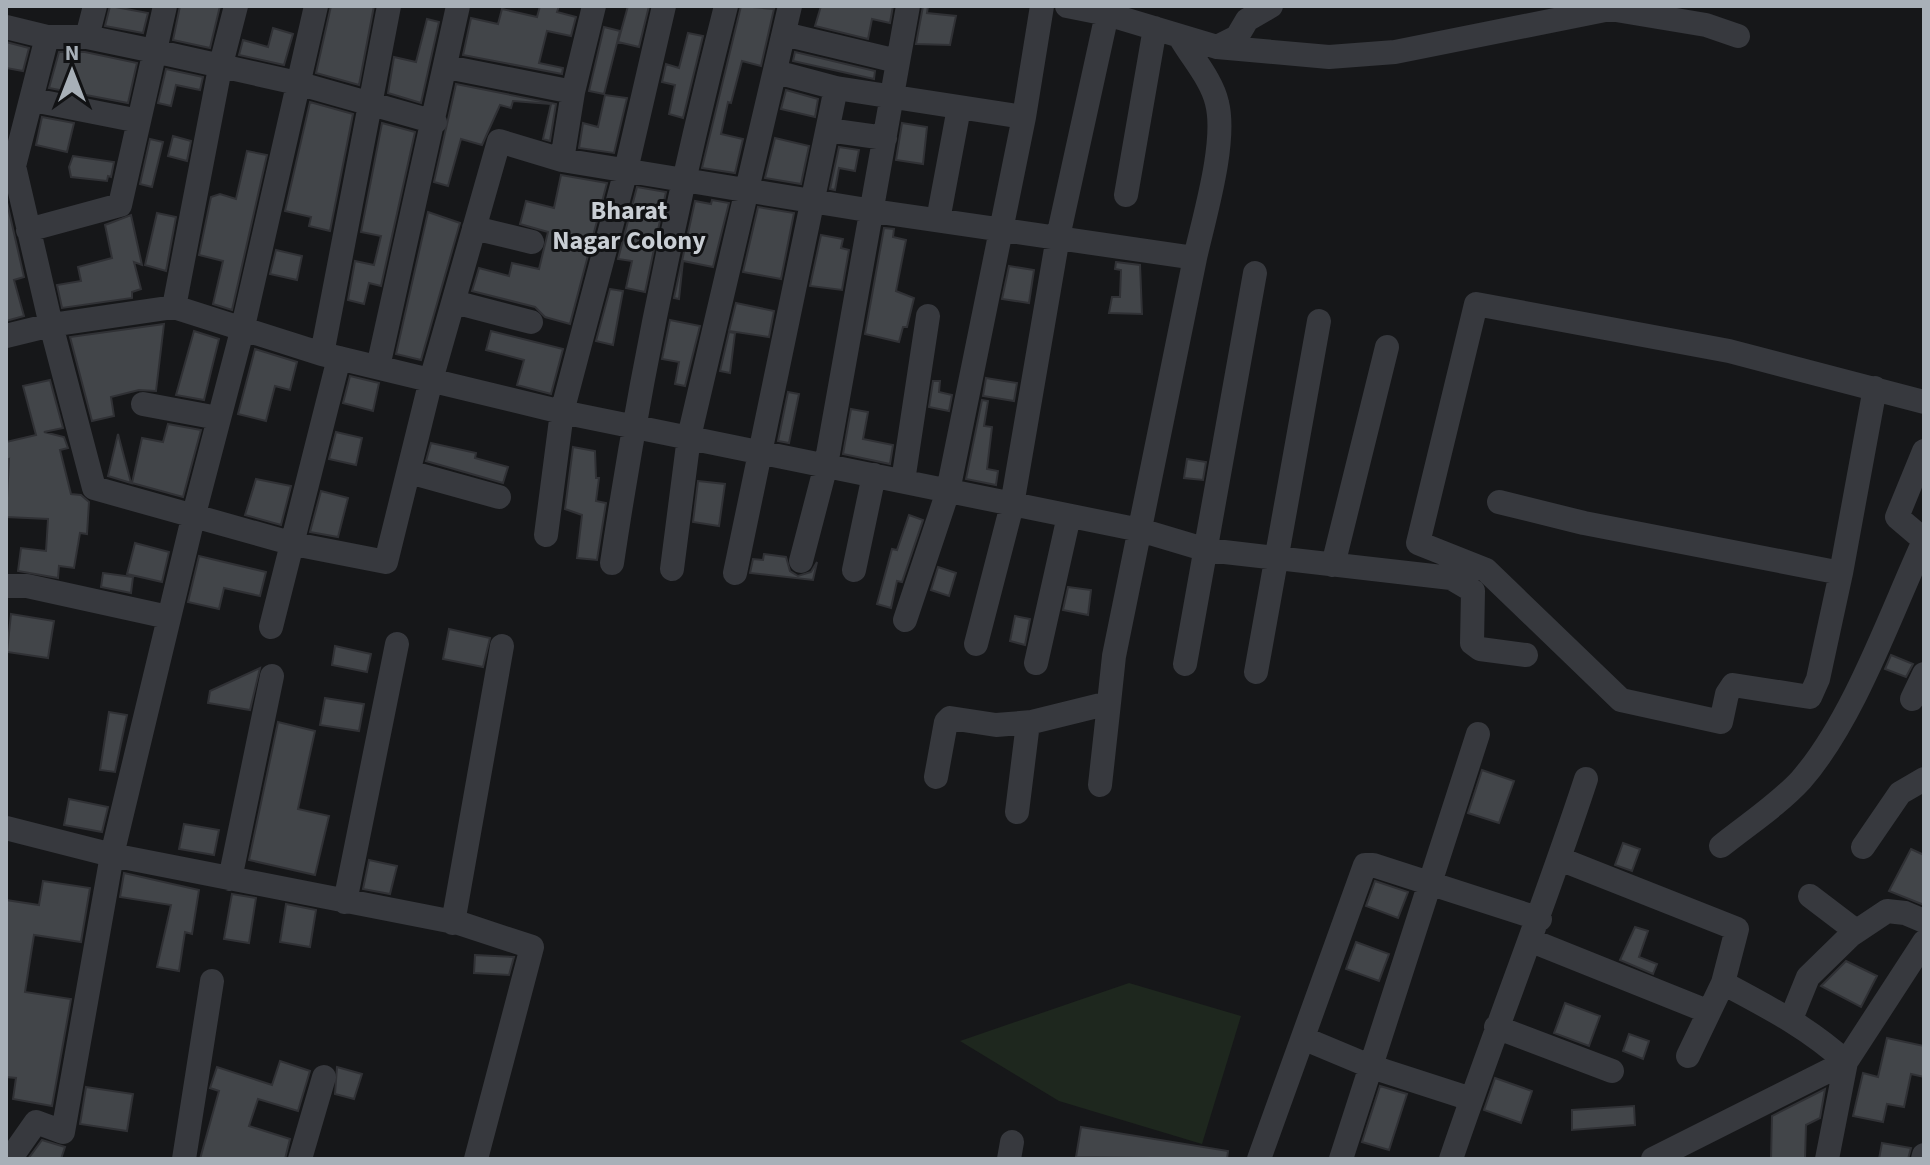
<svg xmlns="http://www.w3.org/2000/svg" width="1930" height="1165" font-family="'Source Sans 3',sans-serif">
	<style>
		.green { fill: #1e271e }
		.building { fill: #424549; stroke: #303135; stroke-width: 2 }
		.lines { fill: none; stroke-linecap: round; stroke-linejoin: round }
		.minor { stroke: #37393e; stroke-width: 24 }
		.labels { text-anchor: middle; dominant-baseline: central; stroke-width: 6; stroke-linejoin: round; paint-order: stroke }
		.neighbourhood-label { font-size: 26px; font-weight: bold; fill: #c9ced4; stroke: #111214 }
	</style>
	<rect width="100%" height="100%" fill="#161719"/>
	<path class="green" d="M1129,983L1241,1016L1202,1144L1059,1101L960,1041Z"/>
	<path class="building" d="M110,6L148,13L143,33L105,26Z
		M180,6H220L210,48L173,40Z
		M331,6H374L359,85L316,73Z
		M540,6H559L557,12L576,17L571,36L547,31L539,63L563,68L562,74L463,55L471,18L498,24L502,9L537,17Z
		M628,6H649L639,47L618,42Z
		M741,6L774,9L761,66L742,61L731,103L728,102L721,134L743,139L735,173L702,168Z
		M821,6H893L890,23L872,19L868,39L815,26Z
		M923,6H928L927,13L956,16L950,45L916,44Z
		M427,19L439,22L421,103L388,93L394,57L416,62Z
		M604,27L620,31L604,94L589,91Z
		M273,28L293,34L284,65L239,55L243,40L268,47Z
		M688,33L703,36L683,118L669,114L675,85L662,82L666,64L679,68Z
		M6,42L29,48L23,71L6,68Z
		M59,52H85L137,63L128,103L49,88Z
		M795,52L875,71L874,79L793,61Z
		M166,69L203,77L200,90L176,85L171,106L158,103Z
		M456,84L556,104L550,141L543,139L551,104L513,101L511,108L500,105L482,145L461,139L448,186L434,182Z
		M786,90L818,99L815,117L781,109Z
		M605,95L627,98L614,153L579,148L583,123L598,127Z
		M310,102L353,114L330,231L309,226L311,217L285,211Z
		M42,117L74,123L67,152L36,145Z
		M382,123L415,132L381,286L369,283L364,304L348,300L355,261L374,265L381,236L361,232Z
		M902,123L927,127L923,164L896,160Z
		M173,136L191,141L187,161L168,156Z
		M775,138L809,146L801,184L765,178Z
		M150,139L163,142L152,187L140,184Z
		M839,147L859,150L855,171L839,168L835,190L830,189Z
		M247,151L267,155L232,310L213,304L223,261L199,255L211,197L220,194L236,199Z
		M73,156L114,162L111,177L108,176L107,181L71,177L69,167Z
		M561,175L607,183L570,324L545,317L535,307L472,291L479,268L509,276L512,263L539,269L548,232L520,224L526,201L554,208Z
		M637,187L666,192L645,292L626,288L632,261L618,259Z
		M6,198L24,277L14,280L24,316L6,321Z
		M712,200L729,203L713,267L683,261L679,299L674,298L695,201L711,204Z
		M758,207L794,213L781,279L743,272Z
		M428,212L460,223L421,360L396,354Z
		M157,213L176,217L166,271L145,265Z
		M131,215L142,265L134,262L141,289L132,292V298L62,308L57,285L81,281L78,267L112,258L105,225Z
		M884,228L894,229L893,237L906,240L896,291L914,298L907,327H903L899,342L865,334Z
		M821,235L843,239L841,248L849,250L842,290L810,286Z
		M276,250L302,256L297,280L270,274Z
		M1116,262L1140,265L1142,314L1109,313L1112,297H1120L1121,270L1115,269Z
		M1009,266L1034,270L1029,303L1002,299Z
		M610,289L623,291L613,345L596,341Z
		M736,303L774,311L769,337L729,331Z
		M670,320L700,326L685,386L675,384L679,362L662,359Z
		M164,324L156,391L139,390L111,397L114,416L92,421L70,337Z
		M194,331L219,339L204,400L176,395Z
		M491,331L563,349L551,394L517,385L524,360L486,350Z
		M729,332L735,333L730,373L720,371Z
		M255,349L297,362L290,390L275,386L266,421L238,414Z
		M350,376L379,383L373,411L343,403Z
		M986,378L1017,383L1014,401L983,396Z
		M50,380L63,428L44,432L64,437L68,448L60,450L71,494L81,495L89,502L87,534L80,533L74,568L59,566L58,578L18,571L21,548L46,551L48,519L6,517L9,459L6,460V442L36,435L23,386Z
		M933,381H940L939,392L952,395L949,411L929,407Z
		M788,392L799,394L789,443L778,441Z
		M982,400L988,401L984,426L992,427L987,469L998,471L996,485L966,479Z
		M851,409L868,412L863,439L893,445L890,464L843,454Z
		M168,424L201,430L183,497L132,483L142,438L163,442Z
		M336,432L362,438L356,465L329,459Z
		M118,434L131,483L108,476Z
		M431,443L476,453L475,458L508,467L503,483L426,461Z
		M573,447L595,451L596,478H599L596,501L606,503L597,560L577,558L582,515L565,509Z
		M1187,459L1206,462L1203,480L1184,478Z
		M256,479L291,486L281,525L245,515Z
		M698,481L725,484L719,526L693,522Z
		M321,491L348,498L338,537L310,532Z
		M909,515L923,520L902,582L897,581L891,608L877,604L892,549L897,550Z
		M135,543L169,552L162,582L127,574Z
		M764,554L786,557L790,571L798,576L811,572L817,562L813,580L750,573L753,559L763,560Z
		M199,556L266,572L260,596L224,588L219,609L188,602Z
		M938,567L956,573L949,596L931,590Z
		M103,573L133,577L131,593L101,587Z
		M1068,587L1091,590L1088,615L1063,610Z
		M11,614L54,621L48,658L7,652Z
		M1015,616L1030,619L1025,645L1010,641Z
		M449,629L490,638L483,667L443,659Z
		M335,646L371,654L367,672L332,665Z
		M1891,655L1913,664L1906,677L1885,669Z
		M260,668L250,710L208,703L210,691Z
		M325,698L364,704L359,731L320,725Z
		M109,712L127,715L115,772L100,770Z
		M278,722L315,731L298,809L329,816L315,875L249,860Z
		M1482,770L1514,781L1499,823L1468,813Z
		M69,799L108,807L102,832L64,825Z
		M184,824L219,830L214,855L179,849Z
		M1623,843L1640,849L1632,871L1615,865Z
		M1911,849L1924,855V905L1889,891Z
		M369,860L397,866L390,894L363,889Z
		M124,873L199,890L192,934L185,932L179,971L157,967L171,905L120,897Z
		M43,881L90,888L81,942L34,935L25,992L71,999L52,1106L13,1099L16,1078L6,1077V900L39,905Z
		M1375,881L1408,892L1398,918L1366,906Z
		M232,894L256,898L249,943L224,939Z
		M286,904L316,910L310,947L280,942Z
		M1635,927L1648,931L1639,957L1657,964L1653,974L1620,960Z
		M1356,942L1389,954L1379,981L1346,969Z
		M475,955L514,957L509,975L474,973Z
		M1846,961L1877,976L1861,1007L1821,986Z
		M1565,1003L1600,1016L1589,1046L1554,1033Z
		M1629,1034L1649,1041L1643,1059L1623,1051Z
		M1887,1038L1924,1046V1077L1911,1074L1904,1107L1887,1104L1883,1122L1853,1116L1863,1073L1878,1077Z
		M280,1061L310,1071L298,1111L258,1099L249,1126L290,1139L285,1159H200L219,1091L210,1088L217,1067L272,1085Z
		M337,1067L362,1074L354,1099L335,1094Z
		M1495,1078L1532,1091L1521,1123L1484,1110Z
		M1380,1086L1407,1094L1389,1150L1362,1142Z
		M86,1087L133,1094L127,1131L80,1124Z
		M1825,1089L1820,1118L1806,1125L1805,1159H1771L1772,1116Z
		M1634,1106L1635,1125L1572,1130V1110Z
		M1081,1127L1228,1151L1227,1159L1076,1157Z
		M42,1140L65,1147L61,1159H28Z
		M1882,1143L1911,1148L1908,1159H1879Z"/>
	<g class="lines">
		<path class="minor" d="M1067,6L1107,14L1217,47L1329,57L1395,52L1610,9L1706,25L1738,36
			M6,27L47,37H87L154,51L297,83L435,122
			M784,34L897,61
			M47,37L14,166L51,325L94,488L294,544L386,562L431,380L499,141L562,160L873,211L1195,258L1114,656L1109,703L1032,722L996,725L950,718L946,722L936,777
			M87,37L95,6
			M1180,37C1192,58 1212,80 1217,103C1227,142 1204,218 1195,258
			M1217,47L1237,37L1247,20L1271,6
			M447,67L573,92
			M776,72L836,88L1024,117
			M33,100L139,121
			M828,130L885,138
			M562,160L573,92L594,6
			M1126,195L1155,28
			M938,220L959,108
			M474,228L532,242
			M28,230L120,205L165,6
			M454,302L531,322
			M174,307L220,68L236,6
			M6,336L51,325L174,307L322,354L562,412L1140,530L1207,550L1451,578L1473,591L1472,643L1480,649L1526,655
			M322,354L389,6
			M378,367L458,6
			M1875,388L1841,573L1818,679L1810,697L1733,685L1727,694L1721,722L1621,700L1486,570L1418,543L1476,304L1729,351L1924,402
			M143,404L218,418
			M1924,451L1897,517L1924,540
			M409,472L499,497
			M903,481L928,316
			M1499,502L1584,523L1841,573
			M546,535L562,412L626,170L664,6
			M801,561L826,465L908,6
			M612,563C640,375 679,190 726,6
			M1333,565L1387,347
			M672,569L689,437L790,6
			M854,570L874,475
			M735,573L836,88
			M6,586H27L168,617
			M905,620L948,491L1024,117L1042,6
			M271,627L339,358
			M976,644L1012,505L1058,237L1107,14
			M1036,663L1069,516
			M1185,664L1255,273
			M1256,672L1319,321
			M1912,699L1924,674
			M1100,785L1109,703
			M1017,812L1028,723
			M6,828L112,855L459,923L532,947L476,1159
			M1721,846C1747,825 1778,805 1801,780C1854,719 1890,615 1924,541
			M1863,847L1900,793L1924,779
			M1560,859L1737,929L1723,983
			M230,879L272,676
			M1810,896L1856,931
			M345,902L397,644
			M453,923L502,646
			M1532,941L1709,1012
			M1791,1019L1808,977L1851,935L1887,911L1905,913L1924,921
			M1496,1027L1612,1071
			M1305,1039L1372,1067L1471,1099
			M1688,1056L1723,983C1768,1007 1809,1028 1846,1062L1827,1159
			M10,1159L36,1122L63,1132L112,855L194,514L242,331L316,6
			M184,1159L212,981
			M300,1159L324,1077
			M1009,1159L1012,1142
			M1259,1159L1365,865H1373L1540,919
			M1341,1159L1478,734
			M1451,1159C1494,1032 1544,907 1586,779
			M1653,1159L1846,1062L1924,942
			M1923,1159L1924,1155"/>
	</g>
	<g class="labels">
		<g class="neighbourhood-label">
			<text x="629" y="210">Bharat<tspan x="629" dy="30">Nagar Colony</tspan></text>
		</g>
	</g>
	<rect width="1930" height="1165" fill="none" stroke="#a8b0b8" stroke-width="16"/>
	<g transform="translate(72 72)" stroke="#111214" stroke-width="6" paint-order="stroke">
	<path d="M0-6L14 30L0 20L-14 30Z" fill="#a8b0b8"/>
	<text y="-12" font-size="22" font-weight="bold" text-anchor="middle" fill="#a8b0b8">N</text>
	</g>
</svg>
